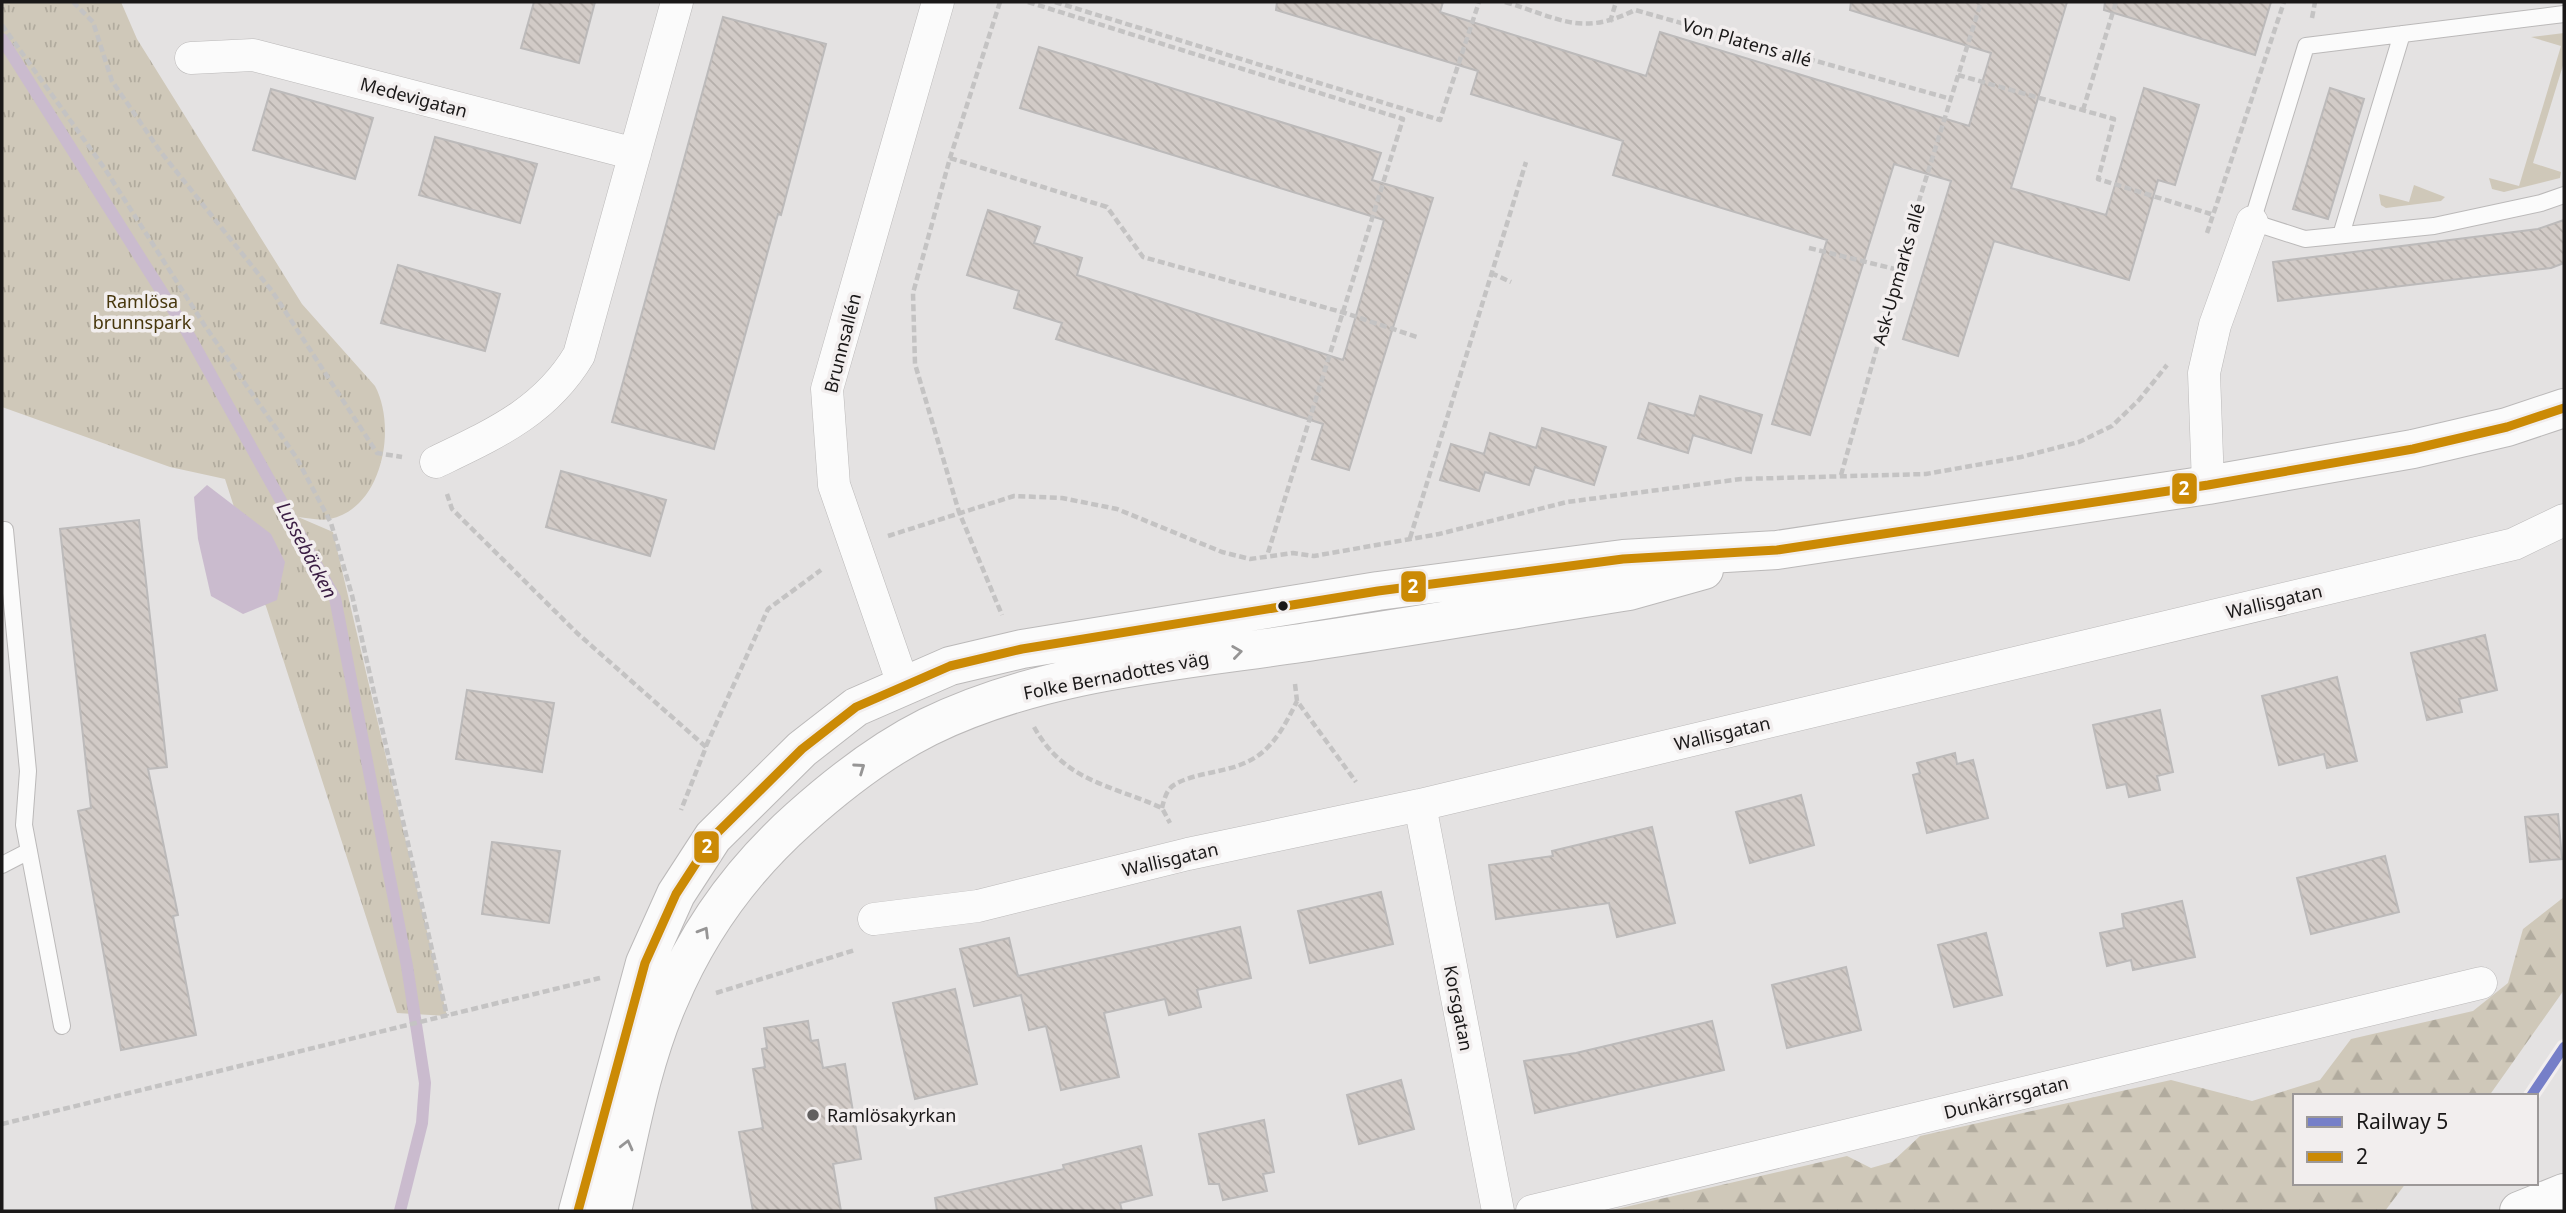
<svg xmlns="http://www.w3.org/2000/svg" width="2566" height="1213" font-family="'Noto Sans',sans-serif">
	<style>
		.green { fill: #cfc8b9 }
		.forest { fill: url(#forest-firs) }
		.park { fill: url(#park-tufts) }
		.water { fill: #cabbce }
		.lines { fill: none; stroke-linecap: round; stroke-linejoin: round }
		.stream { stroke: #cabbce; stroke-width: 12 }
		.building { fill: url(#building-back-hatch); stroke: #bcbaba; stroke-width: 2 }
		.service-casing { stroke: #bbb9b9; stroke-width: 18 }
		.minor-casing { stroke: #bbb9b9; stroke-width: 33 }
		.tertiary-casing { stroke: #bbb9b9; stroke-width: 40 }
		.motorway-casing { stroke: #bbb9b9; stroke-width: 40 }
		.path { stroke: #c4c3c3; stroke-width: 4.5; stroke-dasharray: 7 3.5; stroke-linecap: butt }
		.service { stroke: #fbfbfb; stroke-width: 16 }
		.minor { stroke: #fbfbfb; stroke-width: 32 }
		.tertiary { stroke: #fbfbfb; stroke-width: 38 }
		.motorway { stroke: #fbfbfb; stroke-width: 38 }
		.bus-1-casing { stroke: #f2eeee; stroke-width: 14 }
		.bus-1 { stroke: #cb8a05; stroke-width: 9 }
		.rail-1-casing { stroke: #f2eeee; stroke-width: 16 }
		.rail-1 { stroke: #767fc8; stroke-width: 10 }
		.oneway { stroke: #969595 }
		.bus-dot { fill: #1a1818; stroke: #f2eeee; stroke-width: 2.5 }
		.poi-dot { fill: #615f5f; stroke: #f2eeee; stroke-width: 2.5 }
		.labels { text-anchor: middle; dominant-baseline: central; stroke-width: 7; stroke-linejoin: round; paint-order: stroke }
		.street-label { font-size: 18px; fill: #1a1818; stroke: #f2eeee }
		.park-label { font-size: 18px; fill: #47370d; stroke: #f2eeee }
		.poi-label { font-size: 18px; fill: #1a1818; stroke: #f2eeee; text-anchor: start }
		.water-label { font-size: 19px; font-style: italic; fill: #3a1d43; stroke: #f2eeee }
		.line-badge { stroke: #f2eeee; stroke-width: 2.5 }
		.badge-label { font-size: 19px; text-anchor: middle; font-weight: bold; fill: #fff }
	</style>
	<defs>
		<pattern id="forest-firs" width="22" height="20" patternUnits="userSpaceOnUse" patternTransform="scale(1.75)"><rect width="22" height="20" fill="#cfc8b9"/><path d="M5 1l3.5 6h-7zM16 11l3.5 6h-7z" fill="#b1ab9e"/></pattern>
		<pattern id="park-tufts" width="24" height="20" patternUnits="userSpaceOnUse" patternTransform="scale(1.75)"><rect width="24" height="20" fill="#cfc8b9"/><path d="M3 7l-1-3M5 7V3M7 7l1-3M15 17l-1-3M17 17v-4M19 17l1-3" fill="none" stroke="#b1ab9e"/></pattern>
		<pattern id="building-back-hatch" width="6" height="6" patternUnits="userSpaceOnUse" patternTransform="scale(1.75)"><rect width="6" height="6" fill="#d2cbc7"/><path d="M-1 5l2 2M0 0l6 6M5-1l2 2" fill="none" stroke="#b4aeaa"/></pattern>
	</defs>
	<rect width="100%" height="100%" fill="#e4e2e2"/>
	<path class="green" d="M2564,33V62L2533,163L2561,172L2560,178L2504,192L2492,189L2489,178L2519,186L2561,46L2531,37Z
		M2414,185L2445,197L2441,201L2386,208L2381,205L2379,194L2409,202Z"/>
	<path class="forest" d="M2564,897V990L2489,1096H2295V1183H2406L2385,1211H1608L1847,1156L1871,1168L1892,1162L1920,1136L2171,1080L2252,1101L2320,1080L2351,1039L2473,1011L2508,983L2523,929Z"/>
	<path class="park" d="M2,2H121L137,39L302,304L375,386C397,427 383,508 330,519C319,521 308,518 298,517L333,532L447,1016L397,1013L225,479L170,467L2,407Z"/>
	<path class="water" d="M207,485L271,534L285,562L277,600L243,614L211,596L198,539L194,497Z"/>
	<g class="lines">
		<path class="stream" d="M2,39L186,330L335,598L407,966L425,1083L422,1123L400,1211"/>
	</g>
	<path class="building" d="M534,2H595L579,63L521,48Z
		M1277,2H1443L1440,12L1646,76L1660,32L1969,126L1991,53L1850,10L1851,2H2067L2011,188L2106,215L2144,88L2199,105L2175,185L2158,180L2129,280L1994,241L1958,356L1903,339L1951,181L1894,164L1810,435L1772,424L1827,240L1613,175L1623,141L1471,94L1478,71L1276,10Z
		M2105,2H2271L2255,55L2104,10Z
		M723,17L826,44L781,215L778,214L714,449L612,422Z
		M1039,47L1381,153L1372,180L1433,198L1349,470L1312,459L1323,424L1056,339L1062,323L1014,308L1019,291L967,275L988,210L1040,227L1034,243L1082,258L1077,275L1343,360L1384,220L1020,108Z
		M2330,88L2364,99L2328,219L2293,209Z
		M271,89L373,118L355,179L253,150Z
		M435,137L537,164L520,223L419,195Z
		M2564,220V263L2551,268L2278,301L2273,262L2538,229Z
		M398,265L500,294L485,351L381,323Z
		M1700,396L1762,415L1751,453L1693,435L1688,453L1638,438L1649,403L1694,416Z
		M1542,428L1606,447L1594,485L1535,467L1529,485L1485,472L1479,491L1440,480L1451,444L1484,454L1490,433L1536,448Z
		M561,471L666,500L650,556L546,527Z
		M139,520L167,767L148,769L178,915L173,916L196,1035L121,1050L78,811L91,808L60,529Z
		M2485,635L2497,690L2459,699L2462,712L2427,720L2411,653Z
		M2337,677L2357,761L2327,768L2324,754L2279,765L2262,696Z
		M467,690L554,703L542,772L456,759Z
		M2160,710L2173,772L2157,776L2160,790L2129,797L2126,784L2107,788L2093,725Z
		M1955,753L1957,764L1973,760L1988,818L1927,833L1913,775L1920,773L1917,763Z
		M1801,795L1814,845L1750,863L1736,812Z
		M2558,814L2562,859L2530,862L2525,817Z
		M1652,827L1675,923L1617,937L1609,903L1496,919L1489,865L1553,856L1552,851Z
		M492,842L560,851L549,923L482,914Z
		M2385,856L2399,912L2311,934L2297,878Z
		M1381,892L1393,944L1310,963L1298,911Z
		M2182,901L2195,957L2133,970L2131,960L2107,966L2100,933L2124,928L2122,914Z
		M1240,927L1251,978L1197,990L1201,1007L1169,1015L1165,999L1104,1013L1119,1077L1061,1090L1046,1026L1029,1030L1021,995L974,1006L960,949L1009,938L1018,976Z
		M1986,933L2002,995L1954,1007L1938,945Z
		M1846,967L1861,1030L1787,1048L1772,985Z
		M955,989L977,1084L915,1099L893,1003Z
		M808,1021L811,1041L818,1040L823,1068L845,1064L861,1159L833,1164L841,1211H753L739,1132L763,1128L753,1069L765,1067L762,1049L767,1048L764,1028Z
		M1712,1021L1724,1070L1535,1113L1524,1061L1576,1053Z
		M1401,1080L1414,1129L1359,1144L1347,1095Z
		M1264,1120L1274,1172L1263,1174L1267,1191L1223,1200L1219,1184H1209L1199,1134Z
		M1141,1146L1152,1195L1120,1203L1122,1211H937L935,1198L1064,1169L1063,1165Z"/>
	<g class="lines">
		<defs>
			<path id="service" d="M2564,14L2306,46L2252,222L2305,239L2434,226L2541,203L2564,195
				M2341,235L2402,34
				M5,530L28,771L24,825L62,1026
				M2,865L29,851"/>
			<path id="minor" d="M191,58L253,55L635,154
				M436,462C494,434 545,412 579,355L677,2
				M2208,485L2204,373L2215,325L2252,222
				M903,684L834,485L827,389L938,2
				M1420,805L1498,1211
				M874,919L978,906L1188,854L1420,805L2514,544L2564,520
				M1532,1211L2481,983"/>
			<path id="tertiary" d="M578,1211L645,963L676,894L713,837L802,749L856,707L950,666L1022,649L1378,591L1623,559L1777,550L2208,485L2413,449L2507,427L2564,408
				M612,1211C628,1142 640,1066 669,1000C698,931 743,869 799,819C839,783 880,751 928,727C1042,671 1177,661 1301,643C1411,627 1520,608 1629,591L1704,570"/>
			<path id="motorway" d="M2519,1211L2564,1193"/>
		</defs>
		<use href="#service" class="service-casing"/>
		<use href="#minor" class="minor-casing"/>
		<use href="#tertiary" class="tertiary-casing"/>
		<use href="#motorway" class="motorway-casing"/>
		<path class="path" d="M73,2L93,22L112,81L160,151L272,291L377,453L402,457
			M1000,2L950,158L913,293L915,364L959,512L1002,615
			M1028,2L1403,119L1267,556
			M1055,2L1440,120L1479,2
			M1505,2C1559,18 1581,37 1635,10L1951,99
			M2312,18L2315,2
			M1610,22L1616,2
			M2,25L105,169L205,326L296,457L331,523L352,595L447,1016
			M1958,75L2114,119L2098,179L2211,214
			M2083,110L2116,2
			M950,158L1107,207L1143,257L1345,313L1417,337
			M2207,233L2284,2
			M1809,248L1899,270
			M1491,273L1511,282
			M1841,475L1913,220L1981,2
			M447,494L452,509L577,633L706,747L681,810
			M888,536L1014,496L1062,498L1117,509L1222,552L1250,559L1293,553L1314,556L1439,534L1567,502L1741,479L1926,474L2021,457L2079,442L2112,426L2139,400L2167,365
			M1410,538L1526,162
			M1295,684L1297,701L1356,782
			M1034,727C1065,782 1109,784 1162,808L1170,823
			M706,746L768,609L821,570
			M1162,808C1164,800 1166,790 1174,785C1196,771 1230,774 1256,757C1276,744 1287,721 1297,701
			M716,993L855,950
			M2,1124L600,978"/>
		<use href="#service" class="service"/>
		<use href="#minor" class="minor"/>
		<use href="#tertiary" class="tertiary"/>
		<use href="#motorway" class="motorway"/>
		<defs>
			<path id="bus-1" d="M578,1211L645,963L676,894L713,837L802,749L856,707L950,666L1022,649L1378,591L1623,559L1777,550L2208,485L2413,449L2507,427L2564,408"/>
		</defs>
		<use href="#bus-1" class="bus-1-casing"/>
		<use href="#bus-1" class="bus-1"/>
		<defs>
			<path id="rail-1" d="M2531,1096L2564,1047"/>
		</defs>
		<use href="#rail-1" class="rail-1-casing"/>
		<use href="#rail-1" class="rail-1"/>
	</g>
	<defs><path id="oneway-chevron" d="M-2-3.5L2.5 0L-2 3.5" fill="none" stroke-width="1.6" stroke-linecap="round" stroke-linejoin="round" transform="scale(1.75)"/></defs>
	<g class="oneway">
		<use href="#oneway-chevron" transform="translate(1237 652) rotate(-8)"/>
		<use href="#oneway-chevron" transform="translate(860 768) rotate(-35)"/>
		<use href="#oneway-chevron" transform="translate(704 932) rotate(-59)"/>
		<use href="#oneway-chevron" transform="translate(627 1145) rotate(-76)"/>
	</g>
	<circle class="bus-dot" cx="1283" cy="606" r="6"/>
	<circle class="poi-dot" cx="813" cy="1115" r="7"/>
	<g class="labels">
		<g class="street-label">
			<text transform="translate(1747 42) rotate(16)">Von Platens allé</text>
			<text transform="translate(414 97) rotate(15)">Medevigatan</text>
			<text transform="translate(1898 274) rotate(-74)">Ask-Upmarks allé</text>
			<text transform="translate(842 343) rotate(-76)">Brunnsallén</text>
			<text transform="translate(2274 601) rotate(-13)">Wallisgatan</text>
			<text transform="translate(1116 675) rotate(-11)">Folke Bernadottes väg</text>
			<text transform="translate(1722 733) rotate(-13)">Wallisgatan</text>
			<text transform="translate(1170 859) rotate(-13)">Wallisgatan</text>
			<text transform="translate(1459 1008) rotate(79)">Korsgatan</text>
			<text transform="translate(2006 1097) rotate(-14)">Dunkärrsgatan</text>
		</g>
		<g class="park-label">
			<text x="142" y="301">Ramlösa<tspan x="142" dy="21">brunnspark</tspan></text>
		</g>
		<g class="poi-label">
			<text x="827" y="1115">Ramlösakyrkan</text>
		</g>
		<g class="water-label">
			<text transform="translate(307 550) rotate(62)">Lussebäcken</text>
		</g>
	</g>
	<g class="line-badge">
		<rect x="2171" y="472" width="27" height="33" rx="7" fill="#cb8a05"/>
		<rect x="1400" y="570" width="27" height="33" rx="7" fill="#cb8a05"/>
		<rect x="693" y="830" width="27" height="34" rx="7" fill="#cb8a05"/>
	</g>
	<g class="badge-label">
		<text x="2184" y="495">2</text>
		<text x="1413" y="593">2</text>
		<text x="707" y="853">2</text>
	</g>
	<rect width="2566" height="1213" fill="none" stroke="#1a1818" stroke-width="7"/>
	<rect x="2293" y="1094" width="245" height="91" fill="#f2eeee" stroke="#9c9898" stroke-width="2"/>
	<rect x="2307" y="1117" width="35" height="10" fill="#767fc8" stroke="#9c9898" stroke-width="2"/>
	<text x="2356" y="1129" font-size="21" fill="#1a1818">Railway 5</text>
	<rect x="2307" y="1152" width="35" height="10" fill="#cb8a05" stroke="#9c9898" stroke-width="2"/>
	<text x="2356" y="1164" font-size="21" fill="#1a1818">2</text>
</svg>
